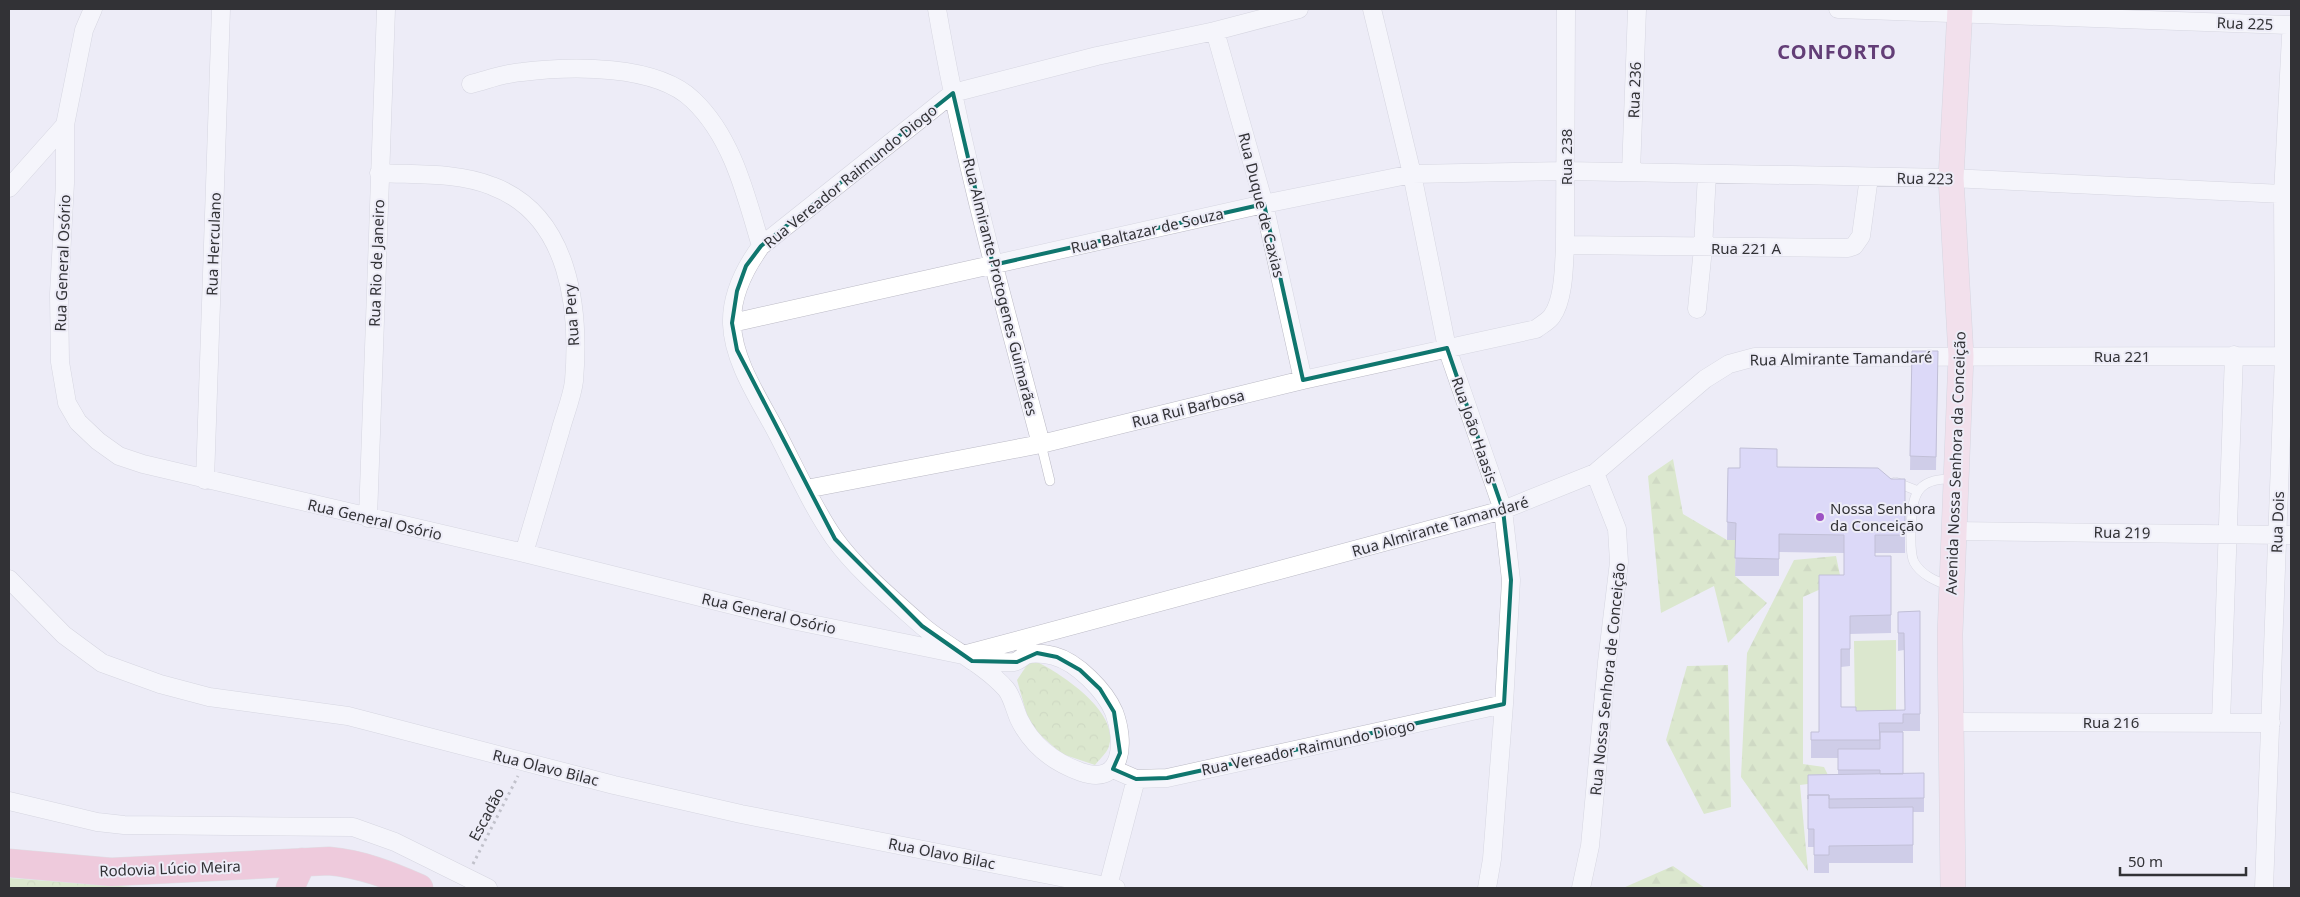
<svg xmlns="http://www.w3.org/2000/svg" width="2300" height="897" font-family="'Noto Sans',sans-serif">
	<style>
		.green { fill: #c6e19b }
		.forest { fill: url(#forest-firs) }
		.park { fill: url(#park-crowns) }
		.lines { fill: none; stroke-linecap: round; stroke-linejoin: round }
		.lane-casing { stroke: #bbbac5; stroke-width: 10 }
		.street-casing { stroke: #bbbac5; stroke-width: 19 }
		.secondary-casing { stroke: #bbbac5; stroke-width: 26 }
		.primary-casing { stroke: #cececf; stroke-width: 29 }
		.path { stroke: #8d8d94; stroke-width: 3; stroke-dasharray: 2.5 4; stroke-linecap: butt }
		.lane { stroke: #fff; stroke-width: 9 }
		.street { stroke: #fff; stroke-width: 18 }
		.secondary { stroke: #f8d0dd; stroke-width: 25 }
		.primary { stroke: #f0a1bb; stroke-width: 28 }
		.wall { fill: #aca7d6 }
		.building { fill: #c8c2f9; stroke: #8c88ae }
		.marked { fill: none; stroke: #0f766e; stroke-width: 4; stroke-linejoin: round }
		.poi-dot { fill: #9d52c4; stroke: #edecf7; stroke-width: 2 }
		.labels { text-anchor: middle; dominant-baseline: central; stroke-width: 4; stroke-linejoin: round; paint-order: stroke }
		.street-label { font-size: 15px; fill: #323236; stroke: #edecf7 }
		.poi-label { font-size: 15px; fill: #323236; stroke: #edecf7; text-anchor: start }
		.district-label { font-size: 20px; font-weight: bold; letter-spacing: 1px; fill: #633e77; stroke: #edecf7 }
	</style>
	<defs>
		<pattern id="forest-firs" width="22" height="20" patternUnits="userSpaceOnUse" patternTransform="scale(1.25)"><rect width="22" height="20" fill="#c6e19b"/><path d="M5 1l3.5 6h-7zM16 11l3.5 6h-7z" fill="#abc286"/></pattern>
		<pattern id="park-crowns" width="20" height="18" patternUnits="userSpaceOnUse" patternTransform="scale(1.25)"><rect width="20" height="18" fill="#c6e19b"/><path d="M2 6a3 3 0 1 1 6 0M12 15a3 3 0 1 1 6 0" fill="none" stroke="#abc286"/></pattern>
	</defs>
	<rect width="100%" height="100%" fill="#edecf7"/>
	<path class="green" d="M1896,640V717L1855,718L1854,641Z"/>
	<path class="forest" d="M1673,459L1683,514L1727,540H1736L1735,576L1767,603L1728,643L1714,586L1661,613L1648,476Z
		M1836,556L1841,580L1803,597V764L1824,767L1831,781L1800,785L1808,871L1741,777L1747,653L1794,560Z
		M1728,665L1731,807L1704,814L1666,740L1687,666Z
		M1673,866L1705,888H1623Z"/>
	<path class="park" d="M1031,659C1058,671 1120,711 1109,746C1107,753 1099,760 1095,765L1062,754L1030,726L1017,680Z
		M9,878L146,888H9Z"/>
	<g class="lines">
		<defs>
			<path id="lane" d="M1041,444L1050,481
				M1895,482L1918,491
				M1949,586C1936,581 1921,575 1914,562C1910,554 1911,540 1911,531C1912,497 1914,477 1955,479"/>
			<path id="street" d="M93,9L84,30L65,125V183L59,294L60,362L67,403L78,422L98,441L119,456L143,464L524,553L792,620L963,655L1503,510L1595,473L1705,379L1729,364L1755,357L2284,356
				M937,9C962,156 1003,300 1041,444
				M1372,9L1412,174L1447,348L1503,510L1511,580L1504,704L1492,859L1487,888
				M1838,9L2291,25
				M1215,31L1264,204L1303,380
				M471,84C487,80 505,73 522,72C571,66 656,64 693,100C733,138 746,196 761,246
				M1631,172L1637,9
				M379,173C416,175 457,172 492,186C570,215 580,309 574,381C572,398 564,416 560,432C548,473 536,513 524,553
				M9,188L65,125
				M1565,245L1848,248L1854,246L1861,236L1869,177
				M1697,309L1703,248L1707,174
				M732,323L1264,204L1412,174L1566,171L1951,178L2283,194
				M205,480L221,9
				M806,489L1041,444L1303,380L1536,329C1541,325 1549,321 1552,316C1564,300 1564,265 1565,245L1566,9
				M368,518L386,9
				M1953,531L2291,535
				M9,579L64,635L102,663L160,684L209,697L348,716L614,785L741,814L1116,888
				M972,661C986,661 1001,663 1014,662C1019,661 1022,657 1026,655C1035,652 1045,654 1054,656C1077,662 1105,691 1114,712C1125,741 1124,787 1081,772C1053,762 1032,746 1019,719C1015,710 1012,696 1006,689C982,662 947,648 920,624C892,599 856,569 834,538C812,506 796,470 778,435C761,402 733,362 732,324C731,295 745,268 761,246L953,93L1097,56L1215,31L1299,9
				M1952,722L2271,723
				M2221,722L2234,355
				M1113,769L1136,779L1167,778L1504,704
				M9,801L97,822L124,825L353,827L395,842L488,888
				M1108,886L1136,779
				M1581,888L1590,846L1607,662L1619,562L1617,529L1595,473
				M2264,888L2284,356L2283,194L2291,36"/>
			<path id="secondary" d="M1953,888L1950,634L1961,356L1951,178L1960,9"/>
			<path id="primary" d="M9,863L111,872L329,861C362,864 389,875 419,888
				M290,888L302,862"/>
		</defs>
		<use href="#lane" class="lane-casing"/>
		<use href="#street" class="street-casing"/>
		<use href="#secondary" class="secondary-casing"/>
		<use href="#primary" class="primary-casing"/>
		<path class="path" d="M473,864L518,776"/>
		<use href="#lane" class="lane"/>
		<use href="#street" class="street"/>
		<use href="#secondary" class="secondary"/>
		<use href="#primary" class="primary"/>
	</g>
	<path class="wall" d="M1912,351H1938L1936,470H1910Z
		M1777,467L1891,479H1905V553H1875V556H1891V633L1850,634V666L1841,667V707L1856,711L1905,710L1904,650L1898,651V612L1920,611V731H1903V774L1924,773V812H1913V863H1829V873H1814V847H1808V775L1838,774V758H1811V732H1819L1844,575V553L1779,552V576H1735L1736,540H1727L1728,468Z"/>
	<path class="building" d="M1912,351H1938L1936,457L1910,456Z
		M1740,448L1777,449V467L1878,468L1891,479H1905V535H1875V556H1891V615L1850,616V649H1841V707H1856V711L1905,710L1904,633H1898V612L1920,611V714H1903V723H1879L1880,740H1811V732H1819V575H1844V535L1779,534V559L1735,558L1736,523L1727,522L1728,468H1740Z
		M1880,732H1903V774H1880V770H1838V749H1880Z
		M1924,773V798L1829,799V795H1808V799V775Z
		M1808,795H1829V808L1913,807V845L1829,846V855H1814V829H1808Z"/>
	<path d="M0 0H2300V897H0ZM953,93L993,265L1264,204L1303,380L1447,348L1503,510L1511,580L1504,704L1167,778L1136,779L1113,769L1120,753L1114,712L1100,689L1080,670L1057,657L1037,653L1017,662L972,661L922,626L835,539L737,350L732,323L737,291L746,266L761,246Z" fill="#edecf7" fill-opacity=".55" fill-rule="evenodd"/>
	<path class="marked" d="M953,93L993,265L1264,204L1303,380L1447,348L1503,510L1511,580L1504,704L1167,778L1136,779L1113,769L1120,753L1114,712L1100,689L1080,670L1057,657L1037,653L1017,662L972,661L922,626L835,539L737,350L732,323L737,291L746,266L761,246Z"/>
	<circle class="poi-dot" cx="1820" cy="517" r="5"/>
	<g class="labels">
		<g class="street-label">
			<text transform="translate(2245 23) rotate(2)">Rua 225</text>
			<text transform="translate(1634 90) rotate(-88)">Rua 236</text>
			<text transform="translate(1566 157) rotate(-90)">Rua 238</text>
			<text transform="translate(850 176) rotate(-39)">Rua Vereador Raimundo Diogo</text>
			<text transform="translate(1925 178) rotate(1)">Rua 223</text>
			<text transform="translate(1262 205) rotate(76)">Rua Duque de Caxias</text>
			<text transform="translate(1147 230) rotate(-13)">Rua Baltazar de Souza</text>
			<text transform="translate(213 244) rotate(-88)">Rua Herculano</text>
			<text x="1746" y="248">Rua 221 A</text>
			<text transform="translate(62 263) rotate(-88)">Rua General Osório</text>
			<text transform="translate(376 263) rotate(-88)">Rua Rio de Janeiro</text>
			<text transform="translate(1001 287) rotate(76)">Rua Almirante Protogenes Guimarães</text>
			<text transform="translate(571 315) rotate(-94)">Rua Pery</text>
			<text x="2122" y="356">Rua 221</text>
			<text transform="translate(1841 358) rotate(-1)">Rua Almirante Tamandaré</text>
			<text transform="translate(1188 408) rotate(-14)">Rua Rui Barbosa</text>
			<text transform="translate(1475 430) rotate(71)">Rua João Haasis</text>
			<text transform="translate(1955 463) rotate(-88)">Avenida Nossa Senhora da Conceição</text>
			<text transform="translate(375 519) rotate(13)">Rua General Osório</text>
			<text transform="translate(2277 522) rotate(-88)">Rua Dois</text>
			<text transform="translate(1440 526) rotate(-16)">Rua Almirante Tamandaré</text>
			<text transform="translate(2122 532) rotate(1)">Rua 219</text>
			<text transform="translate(769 613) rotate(13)">Rua General Osório</text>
			<text transform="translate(1607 679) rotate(-84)">Rua Nossa Senhora de Conceição</text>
			<text x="2111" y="722">Rua 216</text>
			<text transform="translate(1308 747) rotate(-12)">Rua Vereador Raimundo Diogo</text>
			<text transform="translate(546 767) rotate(14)">Rua Olavo Bilac</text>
			<text transform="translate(486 814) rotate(-62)">Escadão</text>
			<text transform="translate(942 853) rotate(11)">Rua Olavo Bilac</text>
			<text transform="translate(170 868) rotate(-2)">Rodovia Lúcio Meira</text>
		</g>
		<g class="poi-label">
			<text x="1830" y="508">Nossa Senhora<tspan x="1830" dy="17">da Conceição</tspan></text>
		</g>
		<g class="district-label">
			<text x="1837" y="51">CONFORTO</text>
		</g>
	</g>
	<rect width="2300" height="897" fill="none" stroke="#323236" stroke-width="20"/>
	<path d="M2120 867v8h126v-8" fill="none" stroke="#323236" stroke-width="2.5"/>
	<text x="2128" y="867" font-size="15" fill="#323236" stroke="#edecf7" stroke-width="4" paint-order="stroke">50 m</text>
</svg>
